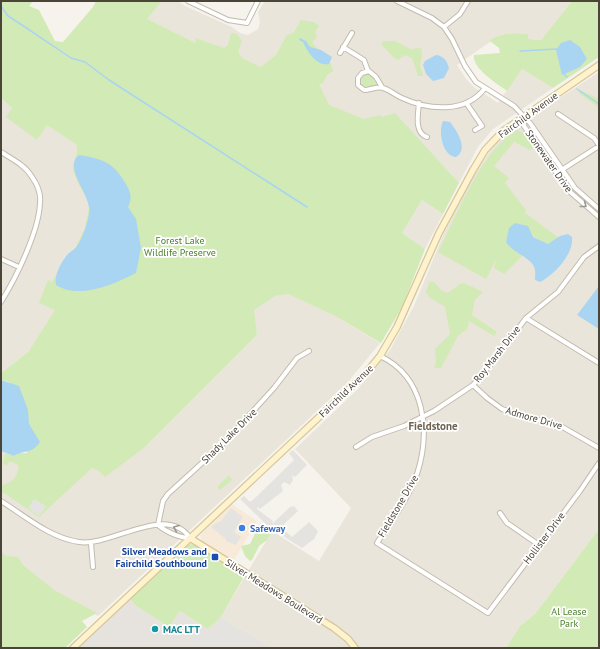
<svg xmlns="http://www.w3.org/2000/svg" width="600" height="649" font-family="'PT Sans',sans-serif">
	<style>
		.residential { fill: #eae5da }
		.commercial { fill: #f7ead8 }
		.industrial { fill: #e6e2dd }
		.green { fill: #d2eab5 }
		.parking { fill: #e5e3e0 }
		.water { fill: #a9d4f2 }
		.lines { fill: none; stroke-linecap: round; stroke-linejoin: round }
		.stream { stroke: #a9d4f2; stroke-width: 1.5 }
		.street-casing { stroke: #c2bbae; stroke-width: 6 }
		.secondary-casing { stroke: #d6c79b; stroke-width: 8 }
		.street { stroke: #fff; stroke-width: 4 }
		.secondary { stroke: #fff3cd; stroke-width: 5.5 }
		.oneway { stroke: #9c9892 }
		.shop-dot { fill: #3f7fe0; stroke: #fff; stroke-width: 1.5 }
		.transit-dot { fill: #1a4fb4; stroke: #fff; stroke-width: 1.5 }
		.culture-dot { fill: #0f9aa8; stroke: #fff; stroke-width: 1.5 }
		.labels { text-anchor: middle; dominant-baseline: central; stroke-width: 3.5; stroke-linejoin: round; paint-order: stroke }
		.street-label { font-size: 10px; fill: #4b4439; stroke: #fff }
		.park-label { font-size: 10px; fill: #4a7f2a; stroke: #fff }
		.shop-label { font-size: 10px; font-weight: bold; fill: #366cbe; stroke: #fff; text-anchor: start }
		.transit-label { font-size: 10px; font-weight: bold; fill: #164399; stroke: #fff; text-anchor: end }
		.culture-label { font-size: 10px; font-weight: bold; fill: #0d838f; stroke: #fff; text-anchor: start }
		.neighbourhood-label { font-size: 11px; font-weight: bold; fill: #6e6250; stroke: #fff }
	</style>
	<rect width="100%" height="100%" fill="#f6f3ec"/>
	<path class="residential" d="M162,1H178L185,6L232,27L240,33L248,35L258,29L260,22L258,12L265,1H572L541,40L497,37L457,65L466,79L474,87L498,103L522,69L553,88L493,129L478,147L459,183L395,114L363,123L146,19Z
		M599,72V529L535,614L520,626L506,648H272L221,617L272,531L319,561L351,508L295,449L357,390L390,350L414,306L444,233L475,172L494,145L508,132Z
		M1,98L12,108L37,140L47,124L75,139L79,155L77,176L90,203V213L81,239L64,261L62,289L52,324L31,349L1,373Z
		M422,200L443,214L425,249L402,233Z
		M288,294L337,317L380,343L348,382L98,616L55,592L1,556V451L14,456L145,447L257,335L253,309L275,296Z"/>
	<path class="commercial" d="M230,503L257,521L233,562L203,544L200,536Z"/>
	<path class="industrial" d="M130,599L136,606L169,627L180,611L208,629L221,617L272,648H77Z"/>
	<path class="green" d="M1,1H33L29,6L39,10L55,41L63,42L93,7L96,1H162L147,19L196,43L195,38L224,48L228,45L231,33L237,34L242,41L238,52L242,58L261,67L276,55L286,36L294,32L301,20L314,22L319,26L315,32L317,37L312,42C319,52 331,57 333,71L327,75L323,83L319,84L329,105L364,119L380,115L382,117L395,113L459,183L443,214L422,200L402,233L425,249L402,307L381,343L337,317L288,294L275,296L254,310L257,335L145,447L105,477L99,471L92,468L39,517L1,491V485C11,484 19,477 18,465L10,461L7,465L3,464L5,453L14,456L19,453H27L9,382L1,380V373L29,351L55,310L39,303L48,280L52,282L67,256L75,248L85,228L90,203C84,194 72,175 73,165C75,157 79,152 76,144L47,125L37,140L6,117L12,108L1,98Z
		M572,1H599V57L553,88L522,69L507,91C498,84 472,69 474,55L500,53L499,48L490,41C498,33 516,33 528,34V39L541,40Z
		M383,41H395L411,49L421,48L422,55L420,65L423,76H418L412,58L405,55L398,60L394,58L381,44Z
		M366,74L371,75L377,86L366,87L362,85L361,77Z
		M580,90L599,99V108L580,94L578,91Z
		M517,130L523,133L534,148L530,150L514,142L494,166L509,178L505,183L526,210L525,213L559,238L547,244L533,236L525,225L515,223L506,242L522,256L504,274L494,268L497,258L486,279L438,252C455,219 483,147 517,130Z
		M564,178L585,199L584,202L571,191L563,179Z
		M429,282H434L441,290L447,293L455,288L459,284L464,283L483,292L475,300L472,315L497,332L494,336L469,321L467,329L458,336L441,368H434L436,362L435,349L450,334L445,307L429,297L426,292Z
		M229,475L232,480L220,490L217,487Z
		M260,523L272,531L267,540L259,546L252,560L250,561L245,556L241,546L250,544Z
		M599,529V648H506L520,626L535,614Z
		M189,544L197,545L245,575L221,617L208,629L180,611L169,627L136,606L130,599Z
		M1,552L6,556L18,557L23,565L54,590L97,613L82,621L87,627L65,648H1Z"/>
	<path class="parking" d="M293,450L307,465L295,477L292,475L293,480L290,485L284,482L281,485L283,491L260,509L258,507L257,509L273,521L272,524L290,507L294,506L298,511L284,524L283,529L285,531L292,537L309,522L318,531L314,539L302,548L269,527L240,499L244,496L250,502L254,499L294,460L289,453Z
		M34,499L46,506L39,516L28,508Z
		M231,508L243,517L234,532L241,537L236,545L226,541V539L211,527L216,523L221,521Z
		M221,619L245,633L268,648H201L202,646L196,642L187,638L197,624L208,630Z
		M124,636L136,643L133,648H117Z"/>
	<path class="water" d="M300,38L306,41L310,47L321,50L332,57L329,64C317,67 307,51 303,42L299,40Z
		M570,40L580,47L587,59L580,67L562,75L556,50L561,43Z
		M436,55C444,56 447,61 449,68L444,78L433,81L426,74L423,65L425,61Z
		M443,121L450,122C457,131 469,149 456,157C442,156 438,131 443,121Z
		M79,155C105,159 115,164 127,186C131,193 132,199 128,207L136,219L141,248L136,273C114,284 80,300 56,285C54,275 61,262 68,254C71,251 74,250 77,246C83,237 87,224 89,214C93,196 62,168 79,155Z
		M515,223L528,226L533,237L548,244L560,236L568,234L572,237C574,254 554,275 540,282L535,280C535,276 536,271 534,267C531,258 512,252 506,242L509,228Z
		M599,286V329L577,315Z
		M1,380L19,386L28,410L29,424L40,442C31,455 25,449 14,456L1,451Z"/>
	<g class="lines">
		<path class="stream" d="M1,6L8,16L22,25L71,58L85,62L109,80L307,207
			M520,51L557,49
			M564,74L567,77
			M577,89L599,104"/>
		<defs>
			<path id="street" d="M188,1L228,20L247,23L258,1
				M397,1L432,18L444,27L452,39L465,66L476,82L514,106L530,123L575,188L599,209
				M444,27L460,14L468,1
				M343,47L364,60L368,71
				M340,53L352,33
				M382,87L376,77L369,71L362,73L358,78V85L364,90C370,90 378,86 383,88C390,90 395,95 402,98C428,110 466,114 485,88
				M419,103C418,114 414,133 427,137
				M467,104L482,126L475,130
				M558,114L594,138L599,145
				M523,117L524,126L569,191L599,217
				M1,152C12,159 25,165 32,177C37,184 41,194 40,203C39,231 16,278 1,302
				M560,171L599,146
				M1,259L19,267
				M526,318L599,363
				M380,356C425,377 431,431 417,474C409,498 391,521 377,543L488,613L580,491L599,463
				M473,385L487,398L502,409L521,416L559,425L599,448
				M356,447L372,437L404,426L434,411L473,385L498,356L526,318L558,292L584,257L599,246
				M1,501C25,516 50,538 79,542C111,547 166,503 190,538
				M500,513L507,523L539,545
				M158,525L163,501L168,494L225,442L274,388L297,358L309,351
				M158,525C166,532 180,538 190,538
				M91,543L93,567"/>
			<path id="secondary" d="M190,538L334,628L348,639L355,648
				M73,648L366,373L380,356L397,327L439,233L473,170L485,150L503,131L599,65"/>
		</defs>
		<use href="#street" class="street-casing"/>
		<use href="#secondary" class="secondary-casing"/>
		<use href="#street" class="street"/>
		<use href="#secondary" class="secondary"/>
	</g>
	<defs><path id="oneway-chevron" d="M-2-3.5L2.5 0L-2 3.5" fill="none" stroke-width="1.6" stroke-linecap="round" stroke-linejoin="round"/></defs>
	<g class="oneway">
		<use href="#oneway-chevron" transform="translate(584 205) rotate(38)"/>
		<use href="#oneway-chevron" transform="translate(176 528) rotate(-158)"/>
	</g>
	<circle class="shop-dot" cx="242" cy="528" r="4"/>
	<rect class="transit-dot" x="211" y="553" width="8" height="8" rx="2"/>
	<circle class="culture-dot" cx="155" cy="629" r="4"/>
	<g class="labels">
		<g class="street-label">
			<text transform="translate(528 115) rotate(-36)">Fairchild Avenue</text>
			<text transform="translate(549 161) rotate(55)">Stonewater Drive</text>
			<text transform="translate(497 354) rotate(-52)">Roy Marsh Drive</text>
			<text transform="translate(346 391) rotate(-44)">Fairchild Avenue</text>
			<text transform="translate(534 418) rotate(16)">Admore Drive</text>
			<text transform="translate(229 436) rotate(-45)">Shady Lake Drive</text>
			<text transform="translate(398 506) rotate(-60)">Fieldstone Drive</text>
			<text transform="translate(544 538) rotate(-53)">Hollister Drive</text>
			<text transform="translate(274 591) rotate(32)">Silver Meadows Boulevard</text>
		</g>
		<g class="park-label">
			<text x="180" y="240">Forest Lake<tspan x="180" dy="12">Wildlife Preserve</tspan></text>
			<text x="569" y="611">Al Lease<tspan x="569" dy="12">Park</tspan></text>
		</g>
		<g class="shop-label">
			<text x="250" y="528">Safeway</text>
		</g>
		<g class="transit-label">
			<text x="207" y="551">Silver Meadows and<tspan x="207" dy="12">Fairchild Southbound</tspan></text>
		</g>
		<g class="culture-label">
			<text x="163" y="629">MAC LTT</text>
		</g>
		<g class="neighbourhood-label">
			<text x="433" y="426">Fieldstone</text>
		</g>
	</g>
	<rect width="600" height="649" fill="none" stroke="#4b4439" stroke-width="4"/>
</svg>
